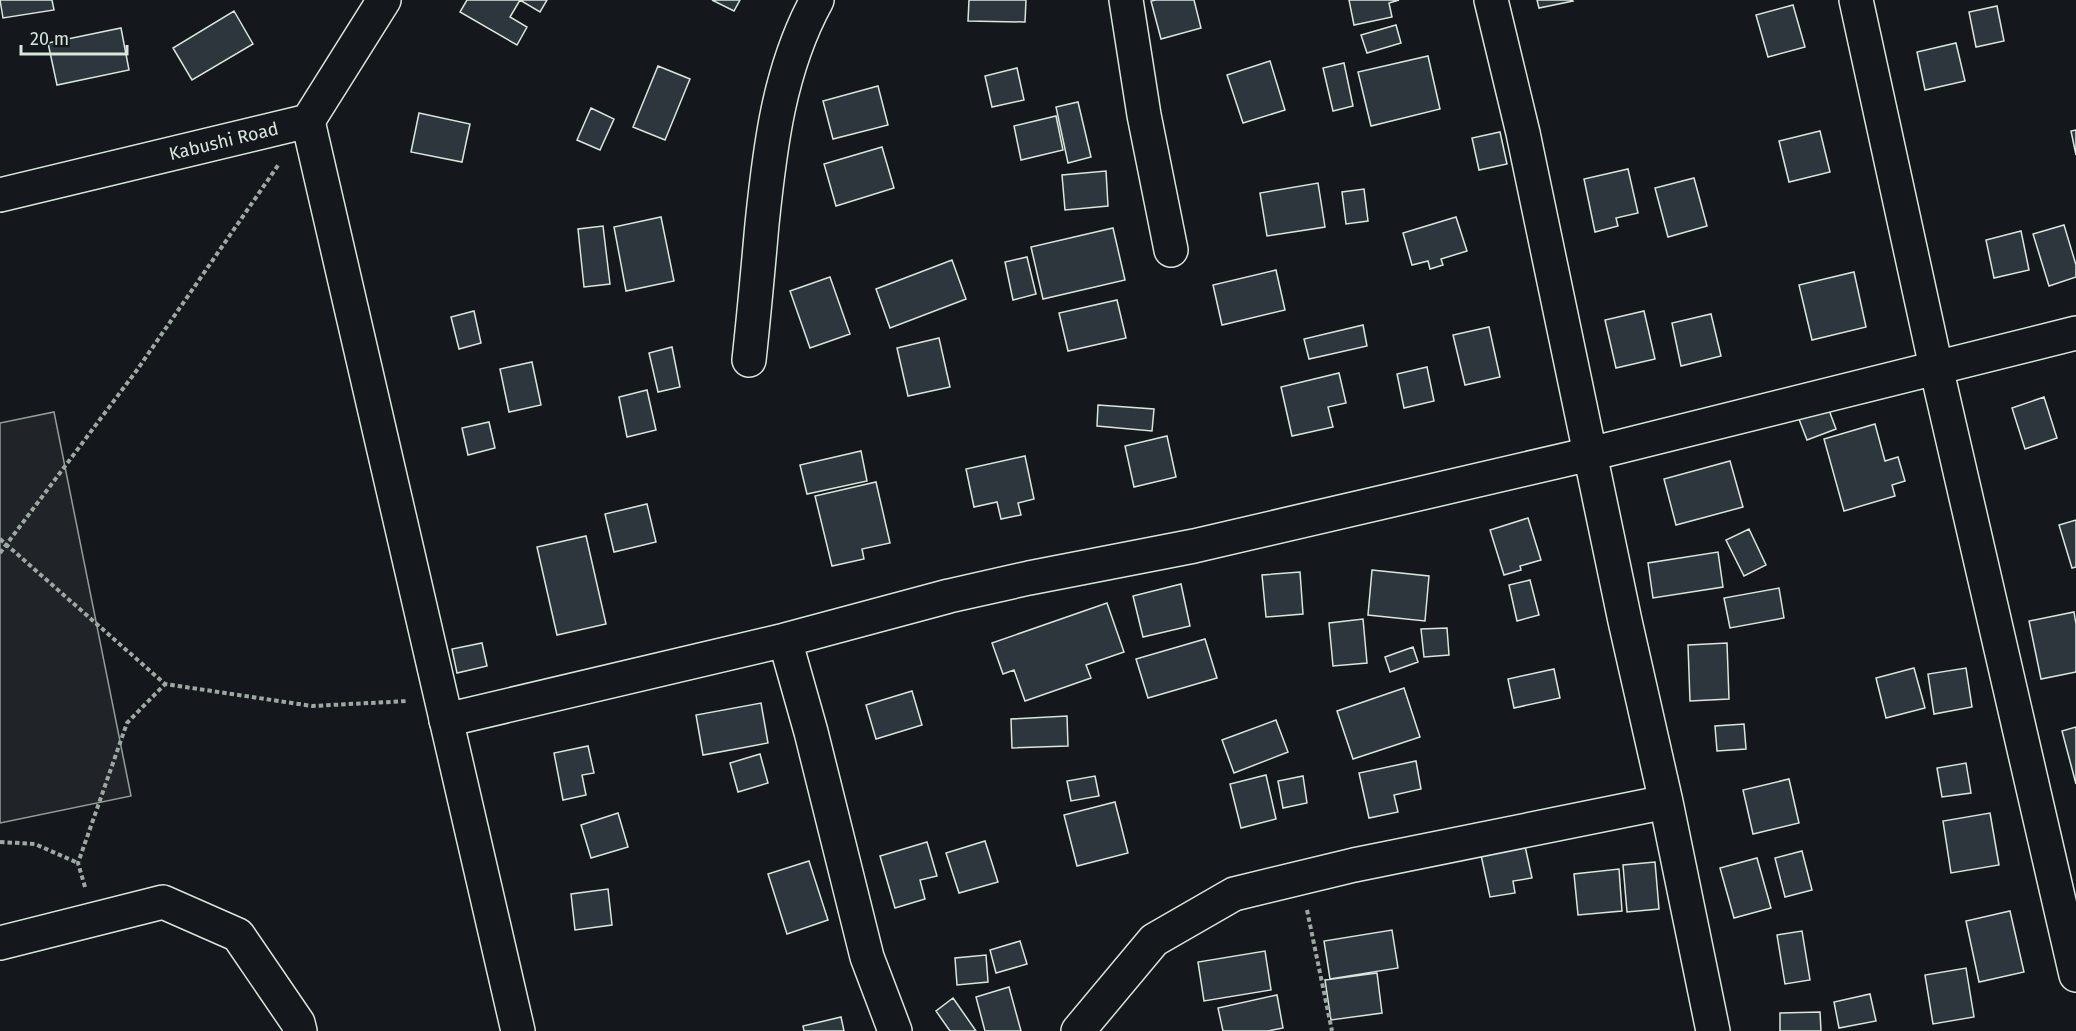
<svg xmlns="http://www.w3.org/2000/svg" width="2076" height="1031" font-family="'Fira Sans',sans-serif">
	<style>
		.green { fill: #202428; stroke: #939e99; stroke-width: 1.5 }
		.building { fill: #2c363c; stroke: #d8e6dc; stroke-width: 1.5 }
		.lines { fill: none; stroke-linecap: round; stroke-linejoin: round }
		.minor-casing { stroke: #d8e6dc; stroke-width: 36 }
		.major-casing { stroke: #d8e6dc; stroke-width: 36 }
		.path { stroke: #9da8a2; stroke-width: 4; stroke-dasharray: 4.5 3; stroke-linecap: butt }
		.minor { stroke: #14181c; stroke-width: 33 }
		.major { stroke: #14181c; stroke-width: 33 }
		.labels { text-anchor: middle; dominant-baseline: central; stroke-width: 4.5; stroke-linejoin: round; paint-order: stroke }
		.street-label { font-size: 18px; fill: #d8e6dc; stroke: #14181c }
	</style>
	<rect width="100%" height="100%" fill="#14181c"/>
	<path class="green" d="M54,412L131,796L0,823V423Z"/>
	<path class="building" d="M0,0H52L54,10L3,18Z
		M467,0H547L540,12L520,0L510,17L527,27L517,45L460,12Z
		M712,0H740L734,11Z
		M969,0H1026L1025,22L968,21Z
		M1156,0H1194L1201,28L1161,39L1151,1Z
		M1349,0H1399L1389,3L1392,17L1354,25Z
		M1537,0H1572L1573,1L1539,8Z
		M1793,5L1805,47L1768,57L1756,15Z
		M1997,6L2004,41L1976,47L1969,12Z
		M234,11L253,44L192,80L173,48Z
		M1396,25L1401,43L1367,53L1361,35Z
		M121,28L129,70L57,85L48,43Z
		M1956,43L1965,81L1925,90L1917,52Z
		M1428,56L1440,109L1371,126L1358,72Z
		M1270,61L1285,110L1243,123L1227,75Z
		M1344,63L1353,106L1333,111L1323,68Z
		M658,66L690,79L665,140L633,127Z
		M1017,68L1024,100L992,107L985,76Z
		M878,86L888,125L833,139L823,101Z
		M1078,102L1091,157L1068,163L1056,107Z
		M591,108L614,119L600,150L577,140Z
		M419,113L470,124L462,162L411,152Z
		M1056,116L1063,150L1021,160L1014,126Z
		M2076,130V155L2071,131Z
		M1820,131L1830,172L1789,182L1779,141Z
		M1500,132L1507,164L1479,170L1472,138Z
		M882,147L894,188L836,206L824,164Z
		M1628,169L1638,213L1616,218L1618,226L1595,232L1584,179Z
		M1106,171L1108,206L1065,210L1062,175Z
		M1694,178L1707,226L1668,237L1655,188Z
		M1318,183L1325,227L1267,236L1260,193Z
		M1364,189L1368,221L1346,224L1342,192Z
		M661,217L674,281L626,291L614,227Z
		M1456,217L1467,251L1441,259L1443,265L1430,269L1428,261L1412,265L1403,233Z
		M2064,225L2076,265V277L2049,286L2033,234Z
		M603,226L610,284L584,287L578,229Z
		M1113,228L1125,280L1043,299L1031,247Z
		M2021,231L2029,270L1994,278L1986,240Z
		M1027,257L1036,294L1013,300L1005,262Z
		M952,260L966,299L890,328L876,289Z
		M1276,270L1285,310L1222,325L1213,285Z
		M1854,272L1866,327L1812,340L1799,285Z
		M830,277L850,334L810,348L790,291Z
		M1117,300L1126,338L1068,351L1059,313Z
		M474,311L481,343L459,349L451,317Z
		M1644,311L1655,359L1616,368L1605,320Z
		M1711,314L1721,356L1681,366L1672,323Z
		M1363,325L1367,346L1309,359L1304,339Z
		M1489,327L1500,377L1465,385L1453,335Z
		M939,338L950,387L908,396L897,348Z
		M672,347L680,387L658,392L649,353Z
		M532,362L541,405L509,412L500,369Z
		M1427,367L1434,401L1404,408L1397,374Z
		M1339,373L1346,403L1328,407L1333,427L1292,436L1281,387Z
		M647,390L656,430L627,437L619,397Z
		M2044,397L2057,438L2025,449L2012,408Z
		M1826,402L1836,429L1807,440L1797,414Z
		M1098,405L1154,409L1152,431L1097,426Z
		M489,422L495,448L468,455L462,428Z
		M1875,424L1885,461L1898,457L1905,481L1892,485L1895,496L1844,511L1824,439Z
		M1167,436L1176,477L1134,487L1125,446Z
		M861,451L867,481L807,494L800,465Z
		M1025,456L1034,499L1018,503L1021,515L1001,519L997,502L974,507L966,469Z
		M1730,461L1743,507L1676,525L1664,479Z
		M876,482L890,543L862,549L864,559L832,566L815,496Z
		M647,504L656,542L614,552L605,514Z
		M1528,518L1541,560L1520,566L1521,570L1504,575L1490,530Z
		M2076,520V567L2072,568L2059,525Z
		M1749,529L1766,565L1744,576L1726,540Z
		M586,536L606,624L557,635L537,547Z
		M1718,552L1723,587L1653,598L1648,563Z
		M1372,570L1429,576L1425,621L1368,615Z
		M1300,572L1303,614L1266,617L1262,575Z
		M1530,580L1539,615L1517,621L1509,585Z
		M1181,584L1190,626L1143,637L1133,596Z
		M1779,588L1784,618L1730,628L1724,598Z
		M1107,603L1124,652L1086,665L1091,678L1025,701L1014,670L1003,674L992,643Z
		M2074,612L2076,624V672L2041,679L2029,621Z
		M1363,619L1367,663L1333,666L1329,623Z
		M1447,628L1449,655L1424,657L1421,629Z
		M1205,639L1217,678L1148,698L1136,659Z
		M482,643L487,666L457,673L452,649Z
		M1727,643L1729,699L1690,701L1688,645Z
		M1413,647L1418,662L1390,672L1385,657Z
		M1914,668L1925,708L1886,718L1876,678Z
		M1966,668L1972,707L1934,714L1928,674Z
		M1554,669L1560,698L1514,708L1508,679Z
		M1404,688L1420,737L1353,759L1337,711Z
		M912,691L922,725L876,739L866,705Z
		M761,703L768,743L703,755L696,715Z
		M1067,716L1068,746L1012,748L1011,719Z
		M1276,720L1288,752L1234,773L1222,740Z
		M1744,724L1746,749L1717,751L1715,726Z
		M2076,727V784L2062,731Z
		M588,746L594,773L582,775L586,795L563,800L554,753Z
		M760,754L768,783L738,792L730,763Z
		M1416,761L1421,789L1394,795L1398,812L1369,818L1359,773Z
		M1966,763L1971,793L1942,797L1937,768Z
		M1266,775L1276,819L1241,828L1230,784Z
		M1095,776L1099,796L1071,801L1067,781Z
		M1303,776L1307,803L1283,808L1278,781Z
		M1789,779L1799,823L1753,834L1743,790Z
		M1115,802L1128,853L1077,866L1064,815Z
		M618,813L628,847L591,858L581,825Z
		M1990,813L1999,865L1951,873L1943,821Z
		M985,841L998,882L959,893L946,853Z
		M927,842L937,876L920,880L925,899L895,908L880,856Z
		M1525,846L1532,878L1513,881L1515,893L1490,897L1481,855Z
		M1802,851L1812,890L1785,897L1775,858Z
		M1757,858L1771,908L1734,918L1720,868Z
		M809,861L828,920L787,934L768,874Z
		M1655,862L1659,909L1627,912L1623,865Z
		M1619,869L1622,911L1578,915L1574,874Z
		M608,889L612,925L575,930L571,894Z
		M2010,911L2024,972L1979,982L1966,921Z
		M1392,930L1398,968L1330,979L1324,941Z
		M1802,931L1810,980L1785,984L1777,935Z
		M1020,941L1027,964L996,973L990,950Z
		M1265,951L1271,990L1204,1001L1198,962Z
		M986,955L988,982L957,985L955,958Z
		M1966,968L1974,1017L1933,1024L1925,975Z
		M1377,973L1382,1013L1331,1020L1325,980Z
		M1009,987L1021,1031H985L976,997Z
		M1870,994L1876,1021L1839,1028L1834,1002Z
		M1277,995L1283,1028L1268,1031H1223L1218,1008Z
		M953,998L976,1031H950L936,1011Z
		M1820,1012L1821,1031H1780V1013Z
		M841,1017L844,1031H804L803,1026Z"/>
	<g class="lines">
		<defs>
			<path id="minor" d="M1126,0L1144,115L1171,250
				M1491,0L1523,133L1625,621L1666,802L1713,1031
				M1856,0L1936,367L2076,975
				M749,360C754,315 758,269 762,224C770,147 779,69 817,0
				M785,640L811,732L867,957L895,1031
				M446,720L785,640L949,596L1029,578L1194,546L1590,454L2076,333
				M0,943L163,902L238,935L298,1023L300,1031
				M1078,1031L1154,940L1234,894L1354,865L1666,802"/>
			<g id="major">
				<path d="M308,121L518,1031"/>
				<path id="s1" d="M0,195L308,121L384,0"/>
			</g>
		</defs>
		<use href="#minor" class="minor-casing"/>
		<use href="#major" class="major-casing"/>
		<path class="path" d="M0,539L165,684L312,706L408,701
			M0,553L137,370L279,164
			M0,842L35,844L78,863
			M85,887L78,863L127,723L165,684
			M1307,910L1332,1031"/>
		<use href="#minor" class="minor"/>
		<use href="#major" class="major"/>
	</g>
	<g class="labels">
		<g class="street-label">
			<text stroke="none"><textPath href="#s1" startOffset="230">Kabushi Road</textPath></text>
		</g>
	</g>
	<path d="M21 45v9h106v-9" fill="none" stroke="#d8e6dc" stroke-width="3"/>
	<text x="30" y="45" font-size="18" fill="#d8e6dc" stroke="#14181c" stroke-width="4.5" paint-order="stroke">20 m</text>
</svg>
